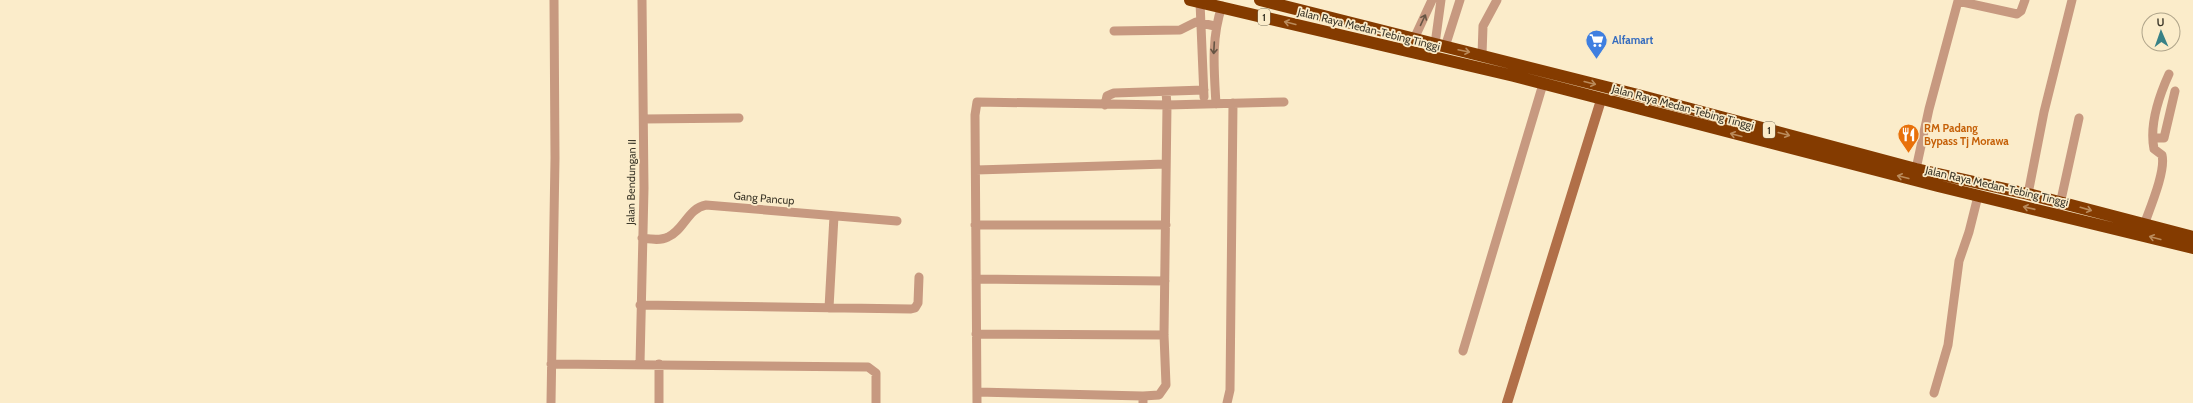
<svg xmlns="http://www.w3.org/2000/svg" width="2193" height="403" font-family="Cabin,sans-serif">
	<style>
		.lines { fill: none; stroke-linecap: round; stroke-linejoin: round }
		.street { stroke: #c79980; stroke-width: 9 }
		.secondary { stroke: #b16f48; stroke-width: 10 }
		.highway { stroke: #843b00; stroke-width: 12 }
		.oneway { stroke: #654 }
		.oneway2 { stroke: #ba8b5b }
		.labels { text-anchor: middle; dominant-baseline: central; stroke-width: 3.5; stroke-linejoin: round; paint-order: stroke }
		.shield { fill: #fbecca; stroke: #766e5a; stroke-width: 1 }
		.shield-label { font-size: 10px; font-weight: bold; fill: #3d382a }
		.street-label { font-size: 11px; fill: #3d382a; stroke: #fbecca }
		.shop-label { font-size: 11px; font-weight: bold; fill: #366cbe; stroke: #fbecca; text-anchor: start }
		.food-label { font-size: 11px; font-weight: bold; fill: #c56008; stroke: #fbecca; text-anchor: start }
	</style>
	<rect width="100%" height="100%" fill="#fbecca"/>
	<g class="lines">
		<path class="street" d="M1200,2L1204,97
			M1114,31L1180,30L1196,22L1215,26
			M1414,39L1432,0
			M1435,44L1441,0
			M1445,47L1460,0
			M1482,55L1483,26L1497,0
			M1166,92L1167,105L1284,102
			M1216,104C1214,70 1211,38 1222,6
			M1105,105L1107,96L1114,93L1204,90
			M644,119L739,118
			M2153,138H2164L2175,91
			M1916,169L1929,109L1958,1L2017,14L2021,11L2025,0
			M976,170L1166,164
			M2028,194L2044,112L2072,0
			M2059,209L2079,118
			M975,225H1166
			M2144,225C2150,208 2166,171 2162,155L2154,149C2149,124 2159,96 2169,74
			M642,238C650,239 660,241 668,237C684,230 688,208 706,205L897,221
			M976,279L1165,281
			M640,305L911,309L915,308L918,303L919,277
			M829,308L834,216
			M976,334L1164,335
			M1463,351L1543,84
			M551,364L868,367L876,373V403
			M640,364L644,188L642,0
			M659,364V403
			M977,392L1143,396
			M1934,393L1948,345L1959,261L1969,232L1978,196
			M551,403L555,158L554,0
			M977,403L975,115L977,102L1167,105L1164,335L1166,385L1159,395L1143,396V403
			M1227,403L1230,390L1233,103"/>
		<path class="secondary" d="M1507,403L1601,100"/>
		<path class="highway" d="M1190,0L1514,76L1938,186L2193,248
			M1260,0L1638,95L1916,169L2028,194L2193,237"/>
	</g>
	<defs><path id="oneway-shaft" d="M-6 0H5M1.5-3L5.5 0L1.5 3" fill="none" stroke-width="1.6" stroke-linecap="round" stroke-linejoin="round"/></defs>
	<g class="oneway">
		<use href="#oneway-shaft" transform="translate(1423 20) rotate(-65)"/>
		<use href="#oneway-shaft" transform="translate(1214 48) rotate(93)"/>
	</g>
	<g class="oneway2">
		<use href="#oneway-shaft" transform="translate(1290 23) rotate(-166)"/>
		<use href="#oneway-shaft" transform="translate(1464 51) rotate(12)"/>
		<use href="#oneway-shaft" transform="translate(1590 83) rotate(14)"/>
		<use href="#oneway-shaft" transform="translate(1784 134) rotate(15)"/>
		<use href="#oneway-shaft" transform="translate(1736 135) rotate(-165)"/>
		<use href="#oneway-shaft" transform="translate(1903 177) rotate(-166)"/>
		<use href="#oneway-shaft" transform="translate(2029 208) rotate(-167)"/>
		<use href="#oneway-shaft" transform="translate(2086 209) rotate(16)"/>
		<use href="#oneway-shaft" transform="translate(2155 238) rotate(-165)"/>
	</g>
	<defs>
		<symbol id="supermarket-pin" viewBox="-11 -11 22 30"><path d="M0 17L-7.5 6A9.5 9.5 0 1 1 7.5 6Z" fill="#3f7fe0" stroke="#fbecca"/><path d="M-6-5.5h2.5l.6 2H6L4.5 2H-2.5L-4.4-4H-6ZM-1.5 3.2a1.3 1.3 0 1 0 .1 0ZM3 3.2a1.3 1.3 0 1 0 .1 0Z" fill="#fff"/></symbol>
		<symbol id="restaurant-pin" viewBox="-11 -11 22 30"><path d="M0 17L-7.5 6A9.5 9.5 0 1 1 7.5 6Z" fill="#e8710a" stroke="#fbecca"/><path d="M-5-6h1v4h1v-4h1v4h1v-4h1v5L-1.5 .5V6h-2V.5L-5-1ZM5-6V6H3V1.5H1.5Q1.5-4 5-6Z" fill="#fff"/></symbol>
	</defs>
	<g fill-rule="evenodd">
		<use href="#supermarket-pin" x="1584" y="28" width="25" height="34"/>
		<use href="#restaurant-pin" x="1896" y="122" width="25" height="34"/>
	</g>
	<g class="labels">
		<g class="shield">
			<rect x="1258" y="9" width="12" height="16" rx="3"/>
			<rect x="1763" y="122" width="12" height="16" rx="3"/>
		</g>
		<g class="shield-label">
			<text x="1264" y="17">1</text>
			<text x="1769" y="130">1</text>
		</g>
		<g class="street-label">
			<text transform="translate(1369 29) rotate(14)">Jalan Raya Medan-Tebing Tinggi</text>
			<text transform="translate(1683 107) rotate(15)">Jalan Raya Medan-Tebing Tinggi</text>
			<text transform="translate(631 182) rotate(-89)">Jalan Bendungan II</text>
			<text transform="translate(1997 186) rotate(13)">Jalan Raya Medan-Tebing Tinggi</text>
			<text transform="translate(764 198) rotate(5)">Gang Pancup</text>
		</g>
		<g class="shop-label">
			<text x="1612" y="40">Alfamart</text>
		</g>
		<g class="food-label">
			<text x="1924" y="128">RM Padang<tspan x="1924" dy="13">Bypass Tj Morawa</tspan></text>
		</g>
	</g>
	<g transform="translate(2161 32) rotate(358)"><circle r="19" fill="#fbecca" stroke="#afa48a"/>
	<path d="M0-3L7 15L0 10L-7 15Z" fill="#388186"/>
	<text y="-6" font-size="11" font-weight="bold" text-anchor="middle" fill="#3d382a">U</text>
	</g>
</svg>
